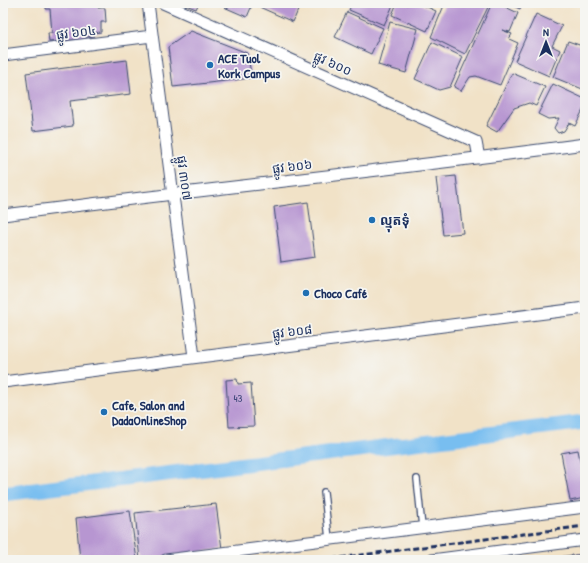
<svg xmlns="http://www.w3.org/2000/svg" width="588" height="563" font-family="'Patrick Hand','Noto Sans Khmer',sans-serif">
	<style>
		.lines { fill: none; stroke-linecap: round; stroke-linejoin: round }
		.canal { stroke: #78bef0; stroke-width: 15 }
		.building { fill: #b796d1 }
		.service-casing { stroke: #3b4a6e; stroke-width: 8 }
		.minor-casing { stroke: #3b4a6e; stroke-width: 13 }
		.service { stroke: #fff; stroke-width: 5.5 }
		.minor { stroke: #fff; stroke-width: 11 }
		.rail { stroke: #1b2f5e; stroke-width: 3; stroke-dasharray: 6 3; stroke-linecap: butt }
		.poi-dot { fill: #1f6fb2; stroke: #f6f6f2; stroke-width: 1.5 }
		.labels { text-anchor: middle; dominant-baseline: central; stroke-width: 3.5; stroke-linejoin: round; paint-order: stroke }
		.number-label { font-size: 11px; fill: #42497b }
		.street-label { font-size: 13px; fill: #1b2f5e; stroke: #f6f6f2 }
		.poi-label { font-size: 13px; font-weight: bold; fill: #1b2f5e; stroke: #f6f6f2; text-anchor: start }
	</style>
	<rect width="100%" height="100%" fill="#f6f6f2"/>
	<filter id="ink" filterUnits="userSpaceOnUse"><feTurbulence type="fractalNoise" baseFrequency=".025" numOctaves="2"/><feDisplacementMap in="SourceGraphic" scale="8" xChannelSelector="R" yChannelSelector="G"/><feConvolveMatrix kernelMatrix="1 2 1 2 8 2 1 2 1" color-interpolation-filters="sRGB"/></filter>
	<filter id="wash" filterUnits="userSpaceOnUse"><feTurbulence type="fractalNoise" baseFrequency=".012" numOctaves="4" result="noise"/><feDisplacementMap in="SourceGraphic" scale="16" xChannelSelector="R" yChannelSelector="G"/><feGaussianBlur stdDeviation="0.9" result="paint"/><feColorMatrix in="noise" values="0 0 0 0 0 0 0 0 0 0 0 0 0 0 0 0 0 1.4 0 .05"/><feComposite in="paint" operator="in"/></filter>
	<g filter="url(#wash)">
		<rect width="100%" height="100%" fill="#f1e2c7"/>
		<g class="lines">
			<path class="canal" d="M3,494L585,422"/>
		</g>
		<g id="blocks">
			<path class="building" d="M46,3H97L98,8H105L106,22H101V32L93,33L94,36L86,37V39L49,42L48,33H52L50,9H46Z
				M181,3H199L196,9Z
				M226,3H253L247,17L224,7Z
				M255,3H301L293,22L255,5Z
				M352,3H394L384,25L349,10Z
				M397,3H405L408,5L409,3H418L436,11L427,31L392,15Z
				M445,3H490L465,54L431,37Z
				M492,3H497L518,13L510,32L502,30L512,34L509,39L518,43L500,85L476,76L470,77L461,91L454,87Z
				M506,3H522L520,9Z
				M347,12L383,28L371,54L335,37Z
				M536,14L562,26L552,46L560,50L549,76L515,61Z
				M390,22L418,29L406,73L378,65Z
				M191,31L247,53L252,78L173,87L168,47Z
				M568,41L585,47V90L553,77Z
				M432,42L463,57L450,87L439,90L415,79Z
				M127,60L131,94L70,101L73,126L33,131L26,73Z
				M512,73L545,87L536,106L529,103L514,108L497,132L486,126Z
				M553,84L585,99V106L575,126L569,123L564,131L558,133L554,128L559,118L548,119L538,114Z
				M456,176L463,233L443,235L436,178Z
				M308,202L315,257L281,262L274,207Z
				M237,379L238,384L251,383L254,426L229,427L226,380Z
				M578,450L585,486V498L570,501L561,453Z
				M216,504L222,549L140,560L135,513Z
				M130,511L137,560H80L76,518Z
				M585,554V560H574V555Z
				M572,555L573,560H559V557Z"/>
		</g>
	</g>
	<g filter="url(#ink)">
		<use href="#blocks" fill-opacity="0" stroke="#3b4a6e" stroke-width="1"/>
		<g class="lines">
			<defs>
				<path id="service" d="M417,479L422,527
					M324,492L329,539"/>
				<path id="minor" d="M148,3L194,357
					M163,3L476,142L479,158
					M3,55L152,36
					M3,215C197,190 391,170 585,144
					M3,382L585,308
					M166,560L585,507
					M432,560L585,540"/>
			</defs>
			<use href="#service" class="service-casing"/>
			<use href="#minor" class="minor-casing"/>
			<use href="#service" class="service"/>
			<use href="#minor" class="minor"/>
			<path class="rail" d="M323,560L585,526"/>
		</g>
	</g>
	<g class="poi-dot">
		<circle cx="210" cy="65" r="4"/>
		<circle cx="372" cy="220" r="4"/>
		<circle cx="306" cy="293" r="4"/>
		<circle cx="104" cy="412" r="4"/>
	</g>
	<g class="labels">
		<g class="number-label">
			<text x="238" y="398">43</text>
		</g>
		<g class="street-label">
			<text transform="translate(76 32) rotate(-7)">ផ្លូវ ៦០៤</text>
			<text transform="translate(333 63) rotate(24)">ផ្លូវ ៦០០</text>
			<text transform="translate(292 166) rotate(-7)">ផ្លូវ ៦០៦</text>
			<text transform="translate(185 178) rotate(82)">ផ្លូវ ៣០៧</text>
			<text transform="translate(292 331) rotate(-7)">ផ្លូវ ៦០៨</text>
		</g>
		<g class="poi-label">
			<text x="218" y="58">ACE Tuol<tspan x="218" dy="15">Kork Campus</tspan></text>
			<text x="380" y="220">ល្មុតទុំ</text>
			<text x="314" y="293">Choco Café</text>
			<text x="112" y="405">Cafe, Salon and<tspan x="112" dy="15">DadaOnlineShop</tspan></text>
		</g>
	</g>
	<rect width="588" height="563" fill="none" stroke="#f6f6f2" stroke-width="16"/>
	<g transform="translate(546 42)" stroke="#f6f6f2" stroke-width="3" paint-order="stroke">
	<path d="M0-3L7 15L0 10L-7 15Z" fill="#1b2f5e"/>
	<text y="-6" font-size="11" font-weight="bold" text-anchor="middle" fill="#1b2f5e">N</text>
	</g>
</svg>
